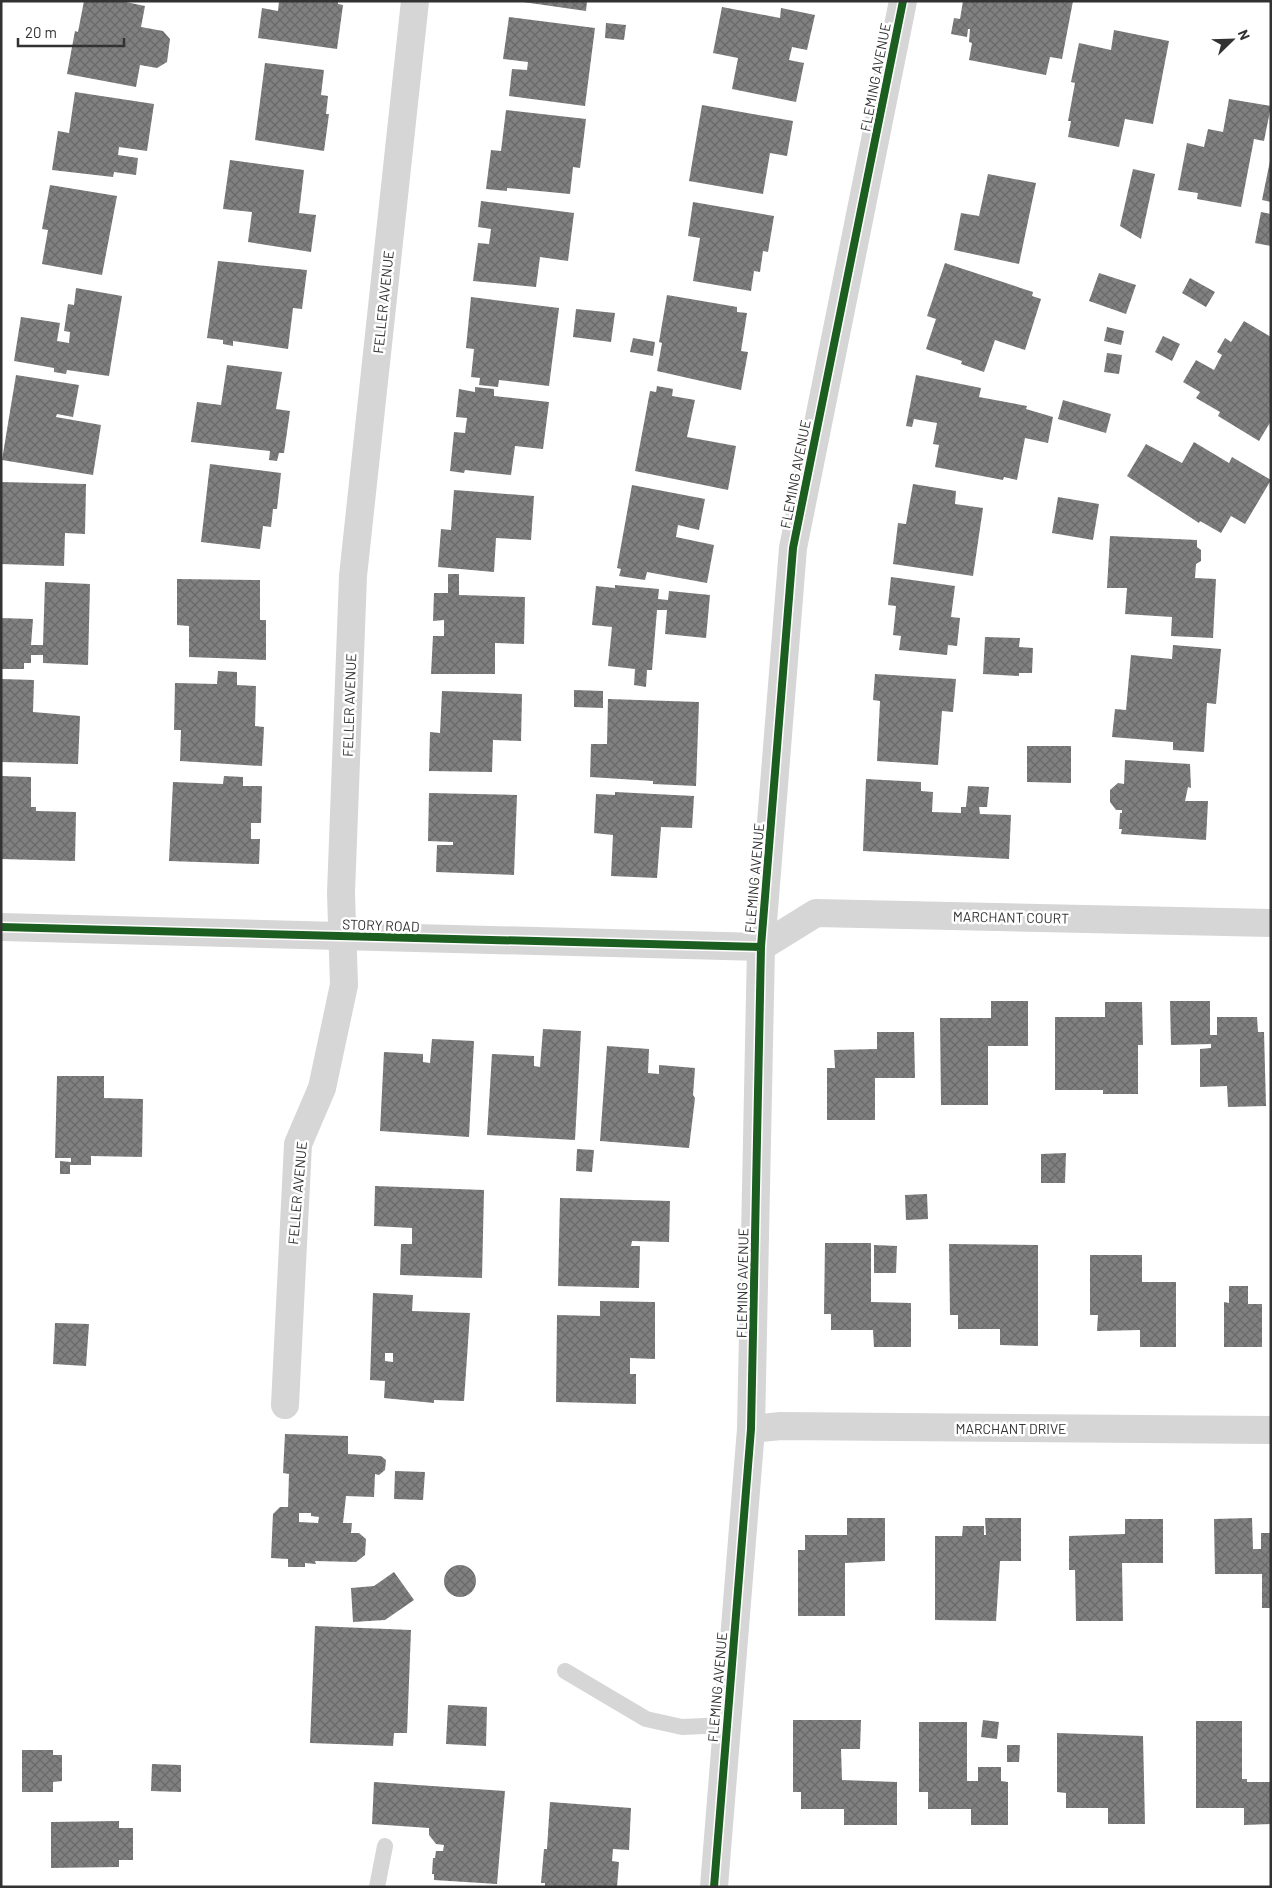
<svg xmlns="http://www.w3.org/2000/svg" width="1272" height="1888" font-family="Barlow,sans-serif">
	<style>
		.building { fill: url(#building-cross-hatch); fill-rule: evenodd }
		.lines { fill: none; stroke-linecap: round; stroke-linejoin: round }
		.service { stroke: #d6d6d6; stroke-width: 16 }
		.minor { stroke: #d6d6d6; stroke-width: 28 }
		.tertiary { stroke: #d6d6d6; stroke-width: 28 }
		.cycleway-casing { stroke: #fff; stroke-width: 11 }
		.cycleway { stroke: #1b5e20; stroke-width: 8 }
		.labels { text-anchor: middle; dominant-baseline: central; stroke-width: 5; stroke-linejoin: round; paint-order: stroke }
		.street-label { font-size: 14px; fill: #323232; stroke: #fff }
	</style>
	<defs>
		<pattern id="building-cross-hatch" width="8" height="8" patternUnits="userSpaceOnUse" patternTransform="scale(1.25)"><rect width="8" height="8" fill="#808080"/><path d="M0 0l8 8M0 8l8-8" fill="none" stroke="#696969"/></pattern>
	</defs>
	<rect width="100%" height="100%" fill="#fff"/>
	<path class="building" d="M84,1H121L145,6L141,27L163,31L170,39L167,62L157,68L140,65L136,87L67,74L75,31L78,32Z
		M279,1H338V4L343,5L337,49L258,38L262,8L278,11Z
		M516,1H587L586,11Z
		M963,1H1073L1062,59L1050,57L1046,75L969,60L972,43L969,42L970,29H968L967,37L951,34L954,18L960,19Z
		M722,7L780,18L781,8L815,15L807,50L792,47L789,60L804,63L796,102L732,89L738,58L713,53Z
		M509,17L595,28L585,106L509,96L512,69L527,70L528,62L503,59Z
		M606,23L626,25L624,40L605,38Z
		M1114,30L1169,41L1153,124L1125,119L1119,147L1068,137L1071,121H1068L1075,83L1071,82L1079,43L1111,50Z
		M265,63L324,70L321,95L328,96L326,114H329L324,151L255,140Z
		M75,92L154,104L147,151L119,147L118,155L138,158L136,175L114,172L113,177L52,170L58,131L69,133Z
		M1229,99L1271,106L1264,141L1254,139L1241,207L1197,199L1198,193L1178,190L1187,143L1204,147L1208,129L1223,132Z
		M702,105L793,121L787,156L770,153L763,194L689,181Z
		M506,110L586,119L580,168L573,167L570,194L507,188V191L486,189L491,150L501,151Z
		M230,160L304,170L299,213L316,215L311,252L248,242L252,212L223,209Z
		M1270,161H1271V202L1262,200Z
		M1133,169L1155,174L1141,239L1120,226Z
		M988,174L1036,183L1019,264L954,250L961,213L979,216Z
		M50,185L117,196L102,275L42,264L48,230L42,229Z
		M481,201L574,213L568,261L540,257L536,287L473,281L478,243L489,244L491,229L478,227Z
		M693,202L774,216L768,252L763,251L760,272L754,271L751,291L693,281L700,238L688,236Z
		M1261,212L1271,214V246L1255,243Z
		M218,261L307,270L302,309L293,308L288,349L233,341V346L223,344V340L207,338Z
		M945,263L1033,292L1032,296L1041,299L1025,350L995,340L984,372L961,364L962,361L926,349L936,319L927,316Z
		M1099,273L1136,285L1126,314L1089,301Z
		M1190,278L1215,292L1206,307L1182,293Z
		M76,288L122,296L109,376L67,370L66,374L54,372V368L14,361L21,317L60,323L57,341L69,343L70,332L64,331L68,304L74,305Z
		M667,295L737,307V312L747,313L741,351L748,352L741,390L657,371L662,343L659,342Z
		M471,297L559,308L549,386L499,380L498,387L479,385L480,378L471,377L474,349L466,348Z
		M576,309L615,313L611,342L573,337Z
		M1244,321L1271,337V421L1259,441L1218,416L1220,412L1196,398L1200,392L1183,382L1196,360L1214,370L1222,355L1217,352L1225,338L1231,342Z
		M1107,327L1124,331L1121,345L1104,341Z
		M1163,336L1180,344L1172,361L1155,352Z
		M633,338L655,342L653,356L630,352Z
		M1107,353L1122,355L1119,374L1104,372Z
		M227,365L282,372L276,409L290,411L284,453H279L277,461L269,460L270,451L191,442L197,402L221,405Z
		M16,375L79,385L73,417L57,414L56,417L101,425L93,475L2,460Z
		M916,375L981,388L979,397L1027,406L1026,409L1053,417L1048,443L1025,438L1017,480L1004,477L1003,480L935,467L939,445L933,444L937,423L914,419L912,427L906,426Z
		M657,386L673,389L672,396L695,400L687,437L736,446L728,490L635,471L650,391L656,392Z
		M475,387L494,389V396L549,402L543,449L515,446L511,475L465,470L464,473L450,471L454,432L465,433L467,418L456,417L459,389L475,392Z
		M1063,400L1111,414L1106,433L1058,419Z
		M1194,442L1229,463L1232,457L1271,480L1245,524L1231,516L1221,533L1200,521L1199,523L1127,476L1146,444L1182,463Z
		M210,464L281,473L277,509H273L271,527L263,526L260,549L201,542Z
		M1,482L86,484L85,534L65,533L64,566L1,564Z
		M913,484L956,491L955,504L983,508L973,576L893,564L898,523L906,524Z
		M632,485L705,499L699,530L678,525L676,537L714,545L707,583L647,572L645,580L619,576L621,569L617,568Z
		M454,490L534,496L531,540L496,538L494,572L438,567L441,529L451,530Z
		M1058,497L1099,504L1093,540L1052,533Z
		M1110,536L1197,540V547L1201,550V561L1196,564L1195,578L1216,579L1213,638L1171,636L1172,617L1125,614L1127,588H1107Z
		M448,574H459V595L525,597L524,644L495,643V674H431L433,636H444V620L433,621L434,593H448Z
		M891,577L955,586L951,617L960,618L957,646L948,645L947,655L899,650L901,636L893,635L896,606L888,605Z
		M177,579L260,580V620H266V660L189,657V626L177,625Z
		M45,582L90,584L88,665L43,663V655H31V663H24V669H1V618L33,619L31,645H43Z
		M615,585L659,589L658,599L668,600L669,591L710,595L706,638L665,634L667,610H657L652,670H647L646,687L634,685L635,669L608,666L612,627L592,625L596,586L615,588Z
		M985,637L1020,638L1019,647L1033,648L1032,673H1019V676L983,674Z
		M1173,645L1221,649L1216,704L1207,703L1204,752L1173,750V742L1112,737L1115,709L1126,710L1131,655L1172,659Z
		M218,671L237,672V685L256,686L255,726L264,727L262,766L180,761L181,730H174L175,683L217,684Z
		M875,674L956,679L953,712L942,711L938,765L877,761L880,701L873,700Z
		M1,679L34,680L33,712L80,716L78,764L1,762Z
		M574,690L603,691V708L574,707Z
		M442,691L522,694L521,741L493,740L492,772L429,771L430,732L440,733Z
		M608,699L699,702L696,786L653,784V781L590,777L591,744H607Z
		M1027,746H1071V783L1027,782Z
		M1125,760L1190,764L1191,788L1188,787L1185,801H1208L1206,840L1121,834L1122,829H1119L1120,813H1122V810H1116L1110,802V790L1118,783L1124,784Z
		M1,776L31,777V807H36V811L76,812L75,861L1,859Z
		M224,776L243,777V786H262L261,823H251V839H260L259,864L169,861L173,782L223,784Z
		M866,779L921,782V791L933,792L932,812L961,813V807H966L968,786L989,787L987,807H979L980,814L1011,815L1009,859L863,851Z
		M615,792L694,796L692,828L661,827L657,878L611,876L613,835L594,833L596,794L615,795Z
		M429,793L517,795L514,875L436,872L437,845H453V842L428,841Z
		M991,1001H1028V1046H988V1105H941L940,1018H991Z
		M1170,1001H1210V1035H1217V1017H1257L1258,1032H1264L1266,1106L1228,1107L1227,1086L1200,1087V1049L1211,1048V1044L1171,1045Z
		M1105,1002H1142L1143,1045H1138V1094H1103V1090H1055V1017H1105Z
		M543,1029L581,1031L575,1140L487,1135L492,1054L534,1056V1066L540,1067Z
		M877,1032H914L915,1078H875V1120H827V1068H835L834,1050L877,1049Z
		M432,1039L474,1041L469,1137L380,1131L384,1052L423,1054V1062L430,1063Z
		M607,1046L649,1049L648,1073L659,1074V1065L695,1068L693,1095L695,1098L689,1148L600,1141Z
		M57,1076H104V1098L143,1099L142,1157L91,1156V1165H70V1174H60V1161L71,1162V1158H55Z
		M577,1149L594,1150L592,1172L576,1171Z
		M1066,1153L1065,1183H1041V1154Z
		M375,1186L484,1190L482,1278L400,1275L401,1244H412V1228L374,1226Z
		M927,1194L928,1219L906,1220L905,1195Z
		M560,1198L670,1201L669,1242L632,1241L631,1246H640L639,1288L558,1286Z
		M825,1243H871V1302L911,1303V1347H874L873,1330H831V1314H824Z
		M949,1244L1038,1245V1346L1000,1345V1329H958V1315H950Z
		M874,1245L897,1246L896,1273H874Z
		M1090,1255H1142V1282H1176V1347H1140V1330L1097,1331L1098,1315H1090Z
		M1229,1286H1248V1304H1262V1347H1224V1302L1229,1303Z
		M373,1293L413,1295L412,1311L470,1313L464,1401L434,1400V1403L384,1398L385,1381L370,1380ZM385,1353H393V1362L385,1361Z
		M600,1301L655,1302V1359L630,1358V1374H636V1404L556,1402L557,1315L600,1316Z
		M55,1323L89,1324L86,1366L53,1364Z
		M285,1434L348,1436V1454L381,1456L386,1460L385,1470L379,1475L375,1474L374,1497L346,1496L343,1523H352L351,1533H359L366,1539L365,1555L356,1562L315,1561L316,1564L305,1563V1567H288V1559L271,1558L273,1514L280,1507H288L289,1474L283,1473ZM299,1513H311V1516L319,1517L318,1523L299,1522Z
		M395,1471L425,1472L423,1500L394,1499Z
		M847,1518H885V1561L845,1563V1616H798V1550H805V1535H847Z
		M985,1518H1021V1561H1000L996,1621L935,1620V1536H962L963,1526H984V1535H986Z
		M1252,1518L1253,1549H1261V1533H1271V1608H1262V1574H1215L1214,1519Z
		M1125,1519H1163V1563H1122L1123,1621H1076L1075,1570H1069V1536L1125,1534Z
		M444 1581a16 16 0 1 1 32 0a16 16 0 1 1-32 0Z
		M394,1572L414,1600L385,1620L353,1622L351,1588L374,1586Z
		M315,1626L411,1630L407,1733H394L393,1746L310,1743Z
		M448,1705L487,1707L486,1746L446,1744Z
		M793,1720H861L860,1749H841L842,1780L897,1782V1825H844V1809H801V1792H793Z
		M983,1720L999,1722L997,1739L981,1737Z
		M1196,1721H1242V1779H1247V1782H1271V1824L1244,1825V1808H1196Z
		M919,1722H967V1781H978V1767H1001V1781L1008,1782V1825H971V1809H928V1792H919Z
		M1057,1733L1143,1736L1145,1824H1108V1808H1066V1793L1057,1792Z
		M1007,1745H1020L1019,1762H1007Z
		M22,1750H53V1755H62V1781L53,1782V1792H22Z
		M152,1764L181,1765V1792L151,1791Z
		M374,1782L505,1791L497,1884L434,1880V1874H432L433,1858H435L436,1851H443L444,1845L436,1844L429,1835V1828L372,1824Z
		M550,1802L631,1808L629,1850L613,1849L612,1861L619,1862L617,1887H545V1883H541L544,1849H547Z
		M119,1821V1828H133V1860H119V1867L51,1868V1822Z"/>
	<g class="lines">
		<path class="service" d="M565,1671L646,1719L682,1727L727,1725
			M377,1887L385,1846"/>
		<path class="minor" d="M285,1405L298,1144L322,1088L344,985L341,893L353,576L415,1
			M751,1429L781,1426L1271,1430
			M714,1887L751,1429L761,947L816,913L1271,923"/>
		<path class="tertiary" d="M1,927L761,947L793,548L903,1"/>
		<defs>
			<path id="cycleway" d="M1,927L761,947
				M714,1887L751,1429L761,947L793,548L903,1"/>
		</defs>
		<use href="#cycleway" class="cycleway-casing"/>
		<use href="#cycleway" class="cycleway"/>
	</g>
	<g class="labels">
		<g class="street-label">
			<text transform="translate(875 77) rotate(-79)">FLEMING AVENUE</text>
			<text transform="translate(383 302) rotate(-84)">FELLER AVENUE</text>
			<text transform="translate(795 474) rotate(-79)">FLEMING AVENUE</text>
			<text transform="translate(349 705) rotate(-88)">FELLER AVENUE</text>
			<text transform="translate(754 878) rotate(-85)">FLEMING AVENUE</text>
			<text transform="translate(1011 917) rotate(1)">MARCHANT COURT</text>
			<text transform="translate(381 925) rotate(2)">STORY ROAD</text>
			<text transform="translate(297 1193) rotate(-85)">FELLER AVENUE</text>
			<text transform="translate(742 1283) rotate(-89)">FLEMING AVENUE</text>
			<text x="1011" y="1428">MARCHANT DRIVE</text>
			<text transform="translate(717 1687) rotate(-85)">FLEMING AVENUE</text>
		</g>
	</g>
	<rect width="1272" height="1888" fill="none" stroke="#323232" stroke-width="5"/>
	<g transform="translate(1232 40) rotate(67)" stroke="#ffffff" stroke-width="4" paint-order="stroke">
	<path d="M0-4L9 19L0 12L-9 19Z" fill="#323232"/>
	<text y="-8" font-size="14" font-weight="bold" text-anchor="middle" fill="#323232">N</text>
	</g>
	<path d="M18 38v8h106v-8" fill="none" stroke="#323232" stroke-width="2.5"/>
	<text x="25" y="38" font-size="15" fill="#323232" stroke="#ffffff" stroke-width="4" paint-order="stroke">20 m</text>
</svg>
